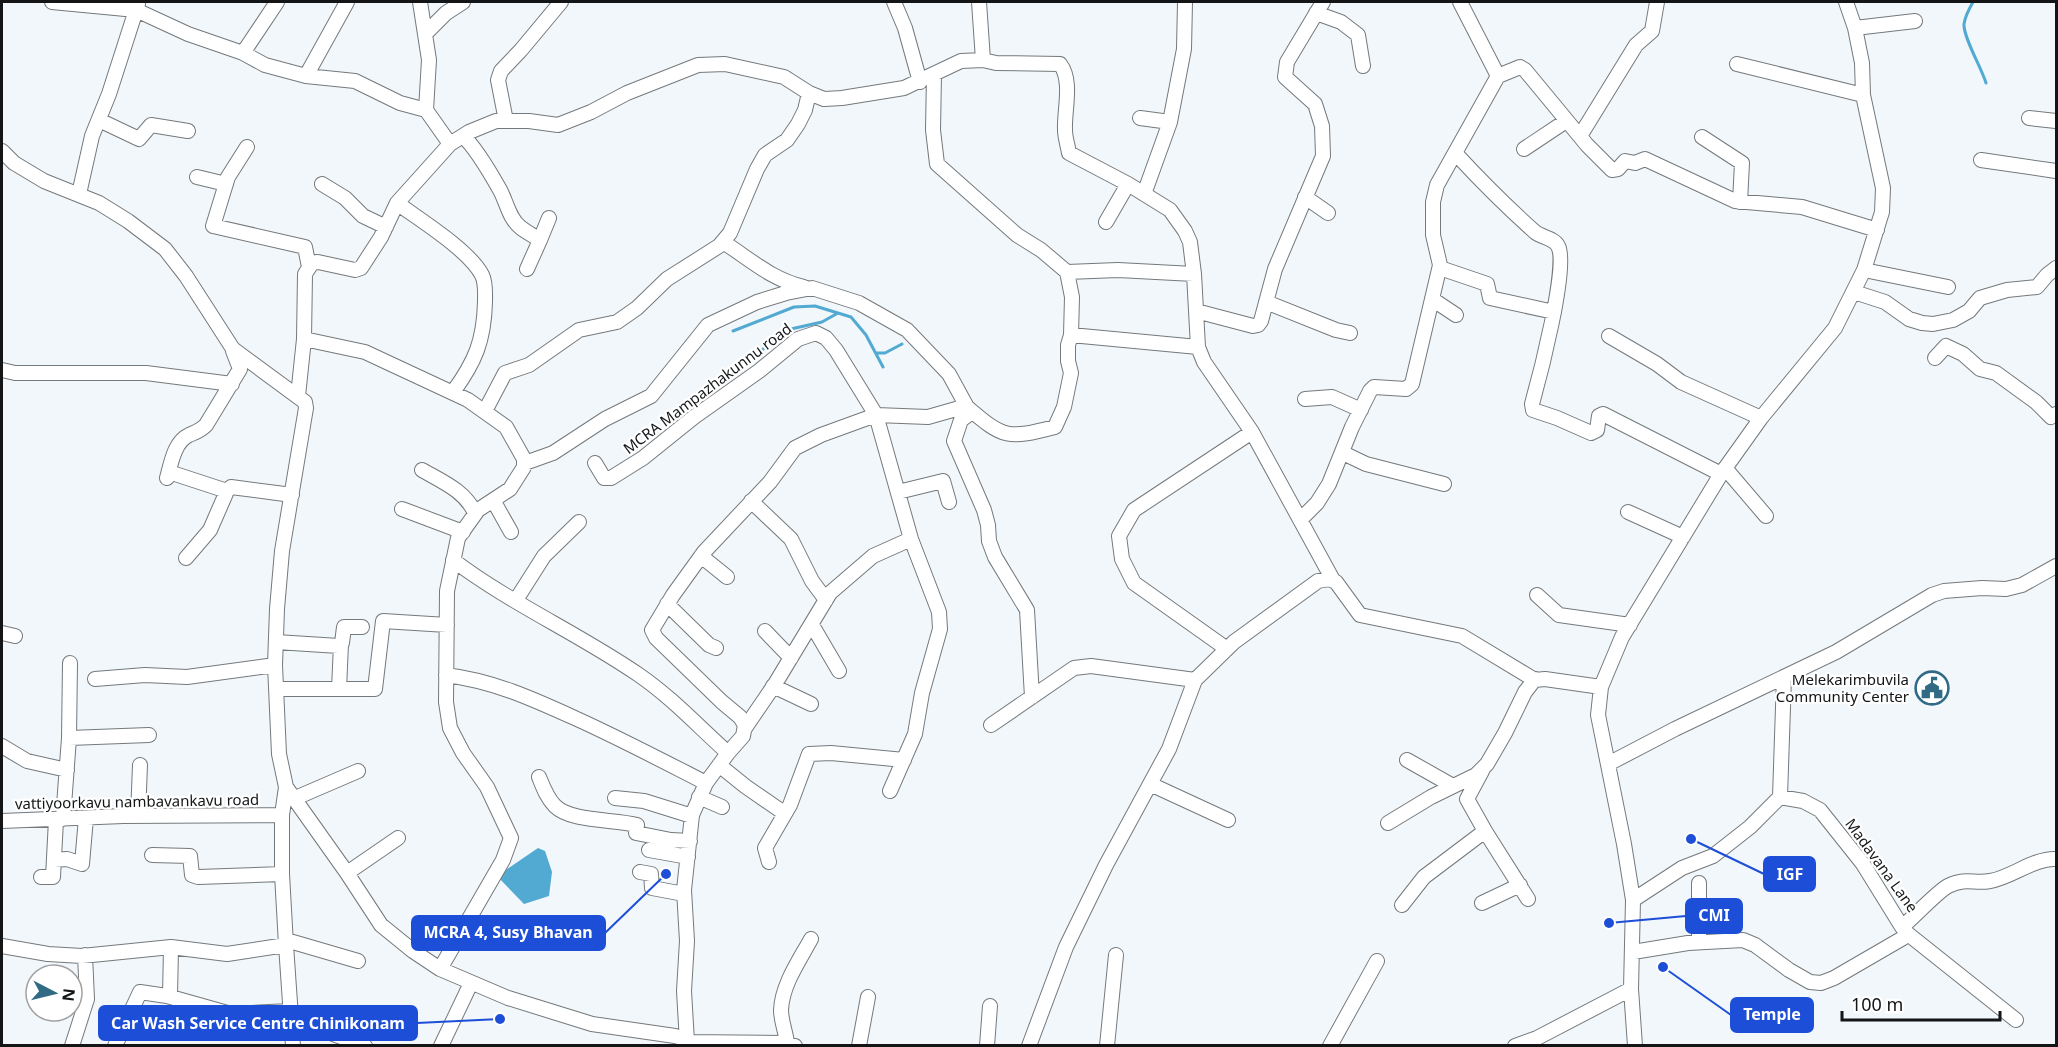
<svg xmlns="http://www.w3.org/2000/svg" width="2058" height="1047" font-family="'Noto Sans',sans-serif">
	<style>
		.water { fill: #52aad2 }
		.lines { fill: none; stroke-linecap: round; stroke-linejoin: round }
		.stream { stroke: #52aad2; stroke-width: 3 }
		.minor-casing { stroke: #74797c; stroke-width: 16 }
		.minor { stroke: #fff; stroke-width: 14 }
		.labels { text-anchor: middle; dominant-baseline: central; stroke-width: 4.5; stroke-linejoin: round; paint-order: stroke }
		.street-label { font-size: 15px; fill: #131516; stroke: #fff }
		.poi-label { font-size: 15px; fill: #131516; stroke: #fff; text-anchor: end }
		.leader { fill: none; stroke: #1d4ed8; stroke-width: 2 }
		.callout-dot { fill: #1d4ed8; stroke: #fff; stroke-width: 2 }
		.callout { fill: #1d4ed8; stroke: #1d4ed8; stroke-width: 2 }
		.callout-label { font-size: 16px; text-anchor: middle; font-weight: bold; fill: #fff }
	</style>
	<rect width="100%" height="100%" fill="#f1f7fb"/>
	<path class="water" d="M538,848L545,851L552,872L549,896L524,904L497,876Z"/>
	<g class="lines">
		<path class="stream" d="M1973,2C1969,9 1965,17 1964,24C1963,37 1982,69 1986,83
			M733,331L794,307L815,306L851,317L866,335L883,367
			M876,353H885L902,344
			M748,360L791,329L822,322L838,313"/>
		<defs>
			<path id="minor" d="M52,2L136,10L138,4
				M347,2L306,76L355,81L400,103L426,110
				M894,2L905,28L920,82
				M979,2L983,60
				M1460,2L1498,76L1520,67L1525,70L1587,145L1612,170L1618,169L1625,161L1635,163L1645,159L1735,201L1802,207L1877,230
				M1316,13L1341,22L1358,35L1363,66
				M1855,28L1915,21
				M425,34L446,13L463,2
				M243,53L277,2
				M1737,64L1863,95
				M1140,118L1170,122
				M2029,118L2056,121
				M99,120L139,139L151,125L188,131
				M506,121L498,80L501,71L521,50L561,2
				M463,136C476,148 491,174 500,190C507,203 509,218 520,227C526,232 534,236 540,240L549,218
				M1580,136L1636,45L1652,31L1657,2
				M1702,137L1742,163L1740,202
				M450,144L469,132L496,121H529L558,125L591,112L627,93L698,65L725,64L784,77L809,93L824,99L842,98L904,88L961,61L983,60L996,63L1060,64C1073,81 1064,110 1065,130C1065,138 1068,146 1069,153L1128,184L1170,210L1185,231L1190,242L1194,274L1198,347L1204,362L1252,432L1333,580
				M247,147L228,177L213,226L305,247L309,267
				M1524,149L1566,121
				M2,151L14,163L44,181L99,203L128,221L165,249L186,276L233,349L305,402L306,408L282,551L277,609L275,665L279,754L286,787L347,873L381,925L413,951L440,969L508,998L592,1024L675,1036L682,1038L689,1046
				M1456,154C1481,181 1507,207 1535,232C1541,237 1554,238 1558,246C1569,265 1539,379 1532,404L1533,410L1557,418L1591,433L1597,430L1599,416L1603,414L1721,474
				M1981,160L2056,171
				M197,177L226,184
				M322,184L345,198L363,216L386,227
				M79,194L92,136L109,94L136,10L188,34L243,53L265,65L306,76
				M1144,194L1170,122L1184,49L1185,2
				M1305,197L1328,213
				M397,203C420,220 469,250 482,275C486,283 485,294 485,302C484,341 475,362 453,392
				M1106,222L1128,184
				M723,242C750,259 772,280 804,287
				M1440,268L1487,284L1490,298L1554,312
				M527,269L540,240
				M1864,270L1948,287
				M1067,272L1118,270L1194,274
				M1854,292L1885,302L1909,319L1922,323L1933,324L1953,320L1969,311L1980,298L2007,290L2037,287L2047,275L2056,268
				M1432,299L1456,315
				M1266,302L1336,330L1350,333
				M1196,311L1253,326L1258,325L1261,321L1275,269L1323,156L1322,126L1315,104L1285,77L1287,62L1323,2
				M1071,335L1198,347
				M1609,336L1657,364L1681,382L1761,418
				M304,339L365,352L468,400L506,427L524,459V467L510,489L478,510L458,538L447,591L446,702L450,728L463,753L487,787L511,838L503,860L440,969
				M1935,358L1946,346L1963,354L1980,369L1996,373L2036,402L2051,417L2056,414
				M2,370L15,373H146L232,384
				M298,396L304,339L305,274L312,263L318,262L355,270L361,268L381,237L397,203L450,144L426,110L429,60L420,2
				M1305,399L1332,397L1361,410
				M485,411L505,373L529,365L579,330L617,322L637,308L667,279L719,246L730,233L757,169L765,155L787,140L798,124L805,110L809,93
				M972,412L961,420L954,441L984,510L988,525L989,541L995,557L1027,610L1032,697
				M1343,453L1366,464L1444,484
				M525,463L553,453L605,419L651,396L708,325L757,302L786,293L812,288L859,303L907,330L949,374L967,407
				M595,463L604,478H611L643,458L694,417L759,371L798,339L816,333L826,338L836,350L876,415L911,539L939,612L940,629L922,693L915,734L890,791
				M1725,468L1766,516
				M422,470C443,482 465,491 475,513
				M169,472L227,491
				M167,478C171,464 174,442 189,435C196,432 200,431 206,425L240,369V364H238L233,351
				M898,492L943,481L949,502
				M493,500L511,532
				M751,501L791,539L812,581L826,600
				M402,509L463,532
				M1628,512L1683,537
				M1300,520L1317,503L1329,484L1352,427L1370,391L1374,387L1406,389L1412,384L1440,265L1433,235V202L1437,185L1498,76
				M701,556L727,577
				M186,558L210,530L227,491L231,487L292,495
				M453,560C511,604 578,633 639,675C671,697 698,726 728,753
				M1537,595L1559,615L1630,625
				M516,600L544,556L579,522
				M667,604L709,645L716,648
				M812,625L839,671
				M765,631L791,658
				M2,633L15,636
				M276,642L339,646L342,643L344,627H362
				M1227,649L1134,583L1122,559L1119,536L1134,510L1252,432
				M446,675C494,681 533,699 577,719C621,739 663,761 706,783
				M95,679L145,675L187,677L275,665
				M773,686L811,704
				M277,689H375L383,621L447,625
				M339,689L341,644
				M991,725L1074,668L1091,666L1195,680
				M745,728L775,684L830,593L873,556L911,539
				M69,738L149,735
				M2,746L27,761L67,770
				M1407,760L1453,786
				M1608,764L1675,729L1836,652L1932,595L1944,591L1982,588L2006,589L2022,585L2056,566
				M719,765L745,786L784,813
				M539,777C543,787 547,798 555,806C571,822 614,819 637,825L636,833L671,840L690,841
				M1150,784L1228,820
				M699,797L722,807
				M1780,797L1784,677
				M615,798L644,801L692,816
				M293,799L358,771
				M138,816L140,765
				M63,819L69,738L70,663
				M2,821L123,816L282,815L286,787
				M1388,823L1431,797L1476,775L1487,764L1505,733L1525,692L1535,679
				M1485,831L1528,899
				M649,850L688,857
				M152,855L190,856L192,875L198,877L282,874
				M54,860L67,859L82,864L86,818
				M769,862L765,848L790,805L809,754L831,753L904,760
				M640,872L651,874L652,888L684,894
				M347,873L398,838
				M41,877H53L56,820
				M1699,883V942
				M1633,900L1682,868L1713,856L1750,827L1780,797L1803,801L1820,810L1863,864L1902,927C1913,918 1938,891 1948,886C1967,877 1973,884 1990,881C2011,878 2033,858 2056,859
				M1482,903L1520,885
				M1402,905L1424,877L1485,831L1467,799L1482,771
				M1908,934L2016,1020
				M286,940L358,961
				M286,945L293,1046
				M2,946L48,954L82,956L171,947L227,954L286,945L282,874V815
				M1633,952L1688,943L1743,940L1755,945L1789,970L1810,982L1821,983L1834,978L1903,938L1908,934L1902,927
				M170,997L171,947
				M291,1018L365,1046
				M787,1043C786,1033 781,1021 781,1010C782,985 799,961 811,939
				M72,1046L87,999L85,955
				M115,1046L140,992L167,996L231,1014L290,1011
				M441,1046L471,983
				M795,1046L784,1043L687,1042L684,991L687,941L684,890L692,815L706,783L728,753L743,736L745,725L740,717L722,702L656,638L652,630L673,595L704,552L770,482L795,448L821,435L876,415L928,417L963,407H967C1004,439 1008,439 1055,427L1064,407L1071,373L1068,361V345L1071,335L1072,297L1067,272L1041,250L1017,235L937,164L933,130L934,74
				M859,1046L868,997
				M987,1046L990,1006
				M1029,1046L1066,947L1106,865L1169,749L1195,680L1234,642L1318,581L1329,579L1336,582L1360,615L1462,636L1535,680L1545,679L1601,687
				M1107,1046L1116,955
				M1330,1046L1377,961
				M1515,1046L1537,1038L1631,989
				M1635,1046L1631,989L1633,900L1624,844L1598,715L1601,687L1622,637L1721,474L1761,418L1835,328L1864,270L1882,212L1883,188L1863,95L1862,63L1855,28L1846,2"/>
		</defs>
		<use href="#minor" class="minor-casing"/>
		<use href="#minor" class="minor"/>
	</g>
	<defs>
		<symbol id="civic-ring" viewBox="-11 -11 22 22"><circle r="9.5" fill="#fff" stroke="#316a84" stroke-width="1.5"/><path d="M-.6-6.5H3V-4.5H.6V-3L4-1V1h2V6H-6V1h2V-1L-.6-3ZM-1.2 2.5V6h2.4V2.5Z" fill="#316a84"/></symbol>
	</defs>
	<g fill-rule="evenodd">
		<use href="#civic-ring" x="1913" y="669" width="38" height="38"/>
	</g>
	<g class="labels">
		<g class="street-label">
			<text transform="translate(707 388) rotate(-37)">MCRA Mampazhakunnu road</text>
			<text transform="translate(137 801) rotate(-1)">vattiyoorkavu nambavankavu road</text>
			<text transform="translate(1882 865) rotate(54)">Madavana Lane</text>
		</g>
		<g class="poi-label">
			<text x="1909" y="679">Melekarimbuvila<tspan x="1909" dy="17">Community Center</tspan></text>
		</g>
	</g>
	<path class="leader" d="M1691 839L1764 874M1609 923L1686 916M666 874L605 933M1663 967L1731 1015M500 1019L417 1023"/>
	<g class="callout-dot">
		<circle cx="1691" cy="839" r="6"/>
		<circle cx="1609" cy="923" r="6"/>
		<circle cx="666" cy="874" r="6"/>
		<circle cx="1663" cy="967" r="6"/>
		<circle cx="500" cy="1019" r="6"/>
	</g>
	<g class="callout">
		<rect x="1764" y="857" width="51" height="34" rx="6"/>
		<rect x="1686" y="899" width="56" height="34" rx="6"/>
		<rect x="412" y="916" width="193" height="34" rx="6"/>
		<rect x="1731" y="998" width="82" height="34" rx="6"/>
		<rect x="99" y="1006" width="318" height="34" rx="6"/>
	</g>
	<g class="callout-label">
		<text x="1790" y="880">IGF</text>
		<text x="1714" y="921">CMI</text>
		<text x="508" y="938">MCRA 4, Susy Bhavan</text>
		<text x="1772" y="1020">Temple</text>
		<text x="258" y="1029">Car Wash Service Centre Chinikonam</text>
	</g>
	<rect width="2058" height="1047" fill="none" stroke="#131516" stroke-width="6"/>
	<g transform="translate(54 993) rotate(97)"><circle r="28" fill="#ffffff" stroke="#a1a1a2" stroke-width="1.5"/>
	<path d="M0-4.5L10 22L0 15L-10 22Z" fill="#316a84"/>
	<text y="-9" font-size="16" font-weight="bold" text-anchor="middle" fill="#131516">N</text>
	</g>
	<path d="M1842 1011v9h158v-9" fill="none" stroke="#131516" stroke-width="3"/>
	<text x="1851" y="1011" font-size="18" fill="#131516" stroke="#ffffff" stroke-width="4.5" paint-order="stroke">100 m</text>
</svg>
